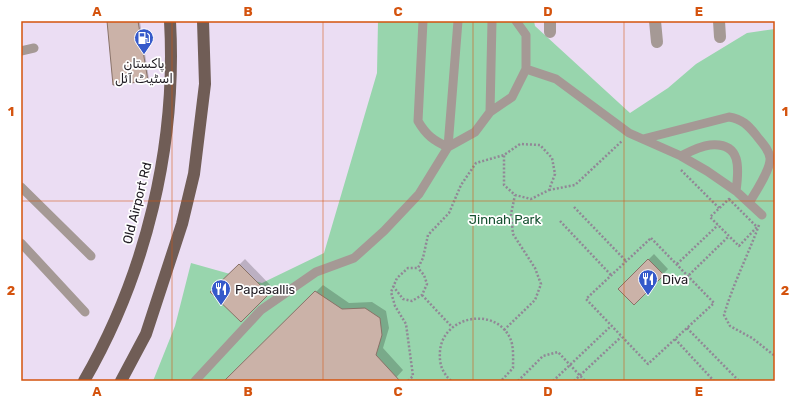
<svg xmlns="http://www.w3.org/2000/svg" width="796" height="402" font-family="Rubik,'Noto Sans Arabic',sans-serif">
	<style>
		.green { fill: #98d5ad }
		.shadow { fill: #0003 }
		.building { fill: #cbb2a8; stroke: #897268 }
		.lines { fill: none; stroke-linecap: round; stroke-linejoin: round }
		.path { stroke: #918796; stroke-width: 2.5; stroke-dasharray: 2 2; stroke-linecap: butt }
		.lane { stroke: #a59995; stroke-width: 9 }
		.street { stroke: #a59995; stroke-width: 12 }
		.primary { stroke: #705d56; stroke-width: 12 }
		.grid { fill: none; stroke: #d4530e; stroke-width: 1; stroke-opacity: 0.55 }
		.labels { text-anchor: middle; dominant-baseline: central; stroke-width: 3.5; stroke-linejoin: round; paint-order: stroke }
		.poi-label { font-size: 13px; fill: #1f1b22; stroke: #fff; text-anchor: start }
		.street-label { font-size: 13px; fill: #1f1b22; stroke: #fff }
		.park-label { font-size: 13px; fill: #155130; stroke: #fff }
		.neatline { fill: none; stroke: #d4530e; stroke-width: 1.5 }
		.grid-label { font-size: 13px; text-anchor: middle; font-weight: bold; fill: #d4530e }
	</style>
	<rect width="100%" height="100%" fill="#ebddf3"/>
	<path class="green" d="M378,21H534L535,26L630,113L668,88L696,64L747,33L775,29V381H153L175,326L191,263L262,283L324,253L377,73Z"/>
	<path class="shadow" d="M108,21L140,22L149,79L147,81Z
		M654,254L668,269L634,304L619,289Z
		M245,259L273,288L241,321L212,292Z
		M323,285L349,303L372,302L386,311L389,328L383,348L403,370L393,381H226Z"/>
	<path class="building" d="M107,21H138L148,81L113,85Z
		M648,259L664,275L634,305L618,289Z
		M239,264L269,294L241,322L210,292Z
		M315,291L342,309L365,308L380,318L382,335L376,355L400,381H224Z"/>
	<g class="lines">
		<path class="path" d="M681,170L719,208
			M549,190L575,185L622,141
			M729,199L757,227L739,246L710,217Z
			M574,207L626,261
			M560,221L611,275
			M759,225C748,255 733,284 724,315L730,326L752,338L775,356
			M651,238L714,303L648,364L586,299Z
			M677,264L718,225
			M689,275L729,236
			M393,286L403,299L412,301L422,295L427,284L424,275L418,268
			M422,295L452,327
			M687,328L739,381
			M504,330L535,300L541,284L535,268L513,234L511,214L515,195
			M675,339L714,381
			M408,381L413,376L406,324L395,306L391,292L397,278L408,268H418L423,258L428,235L449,213L461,185L476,163L504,155L520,144L540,145L552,158L555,174L549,190L531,199L515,195L504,185V155
			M451,381C442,372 439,364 440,351C443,316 495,306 510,338C514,346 513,359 513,368L501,381
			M518,381L543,356L558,352L585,381
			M553,381L611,326
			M574,381L621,337"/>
		<path class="lane" d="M423,21L418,121C426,135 434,141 448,147
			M21,51L34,48
			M526,69L556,79L629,133L681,156L707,171L736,191L762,215
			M490,112L492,21
			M643,139L729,117C742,119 748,125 756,135C761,142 769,149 770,158C771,169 755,193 749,203
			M448,147L475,132L490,112L512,97L526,69V35L516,21
			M681,156C689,152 700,146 710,145C742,142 739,169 736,191
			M21,187L91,256
			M21,243L85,312
			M195,381L261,310L316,272L354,258L384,231L419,194L448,147L458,21"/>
		<path class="street" d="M550,21V32
			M655,21L657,42
			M719,21L720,37"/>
		<path class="primary" d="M84,381C146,274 177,145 170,21
			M121,381L146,334L182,224L194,174L205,84L203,21"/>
	</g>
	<path class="grid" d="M172,21V381M323,21V381M473,21V381M624,21V381M21,201H775"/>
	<defs>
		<symbol id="fuel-pin" viewBox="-11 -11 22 30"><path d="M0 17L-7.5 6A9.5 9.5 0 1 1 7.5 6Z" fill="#3559ca" stroke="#fff"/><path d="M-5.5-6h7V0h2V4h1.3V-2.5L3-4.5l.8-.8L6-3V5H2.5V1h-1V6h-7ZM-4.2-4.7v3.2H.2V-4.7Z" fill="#fff"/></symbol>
		<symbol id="restaurant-pin" viewBox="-11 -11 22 30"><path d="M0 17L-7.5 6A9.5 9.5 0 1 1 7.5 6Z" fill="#3559ca" stroke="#fff"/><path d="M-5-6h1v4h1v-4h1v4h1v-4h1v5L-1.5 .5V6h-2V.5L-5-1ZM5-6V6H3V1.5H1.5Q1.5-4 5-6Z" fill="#fff"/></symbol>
	</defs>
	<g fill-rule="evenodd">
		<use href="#fuel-pin" x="133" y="27" width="22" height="30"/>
		<use href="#restaurant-pin" x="637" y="268" width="22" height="30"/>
		<use href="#restaurant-pin" x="210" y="278" width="22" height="30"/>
	</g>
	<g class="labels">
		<g class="poi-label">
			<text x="144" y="63" text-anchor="middle">پاکستان<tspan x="144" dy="15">اسٹیٹ آئل</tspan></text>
			<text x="662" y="279">Diva</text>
			<text x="235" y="289">Papasallis</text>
		</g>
		<g class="street-label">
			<text transform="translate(137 203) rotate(-76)">Old Airport Rd</text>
		</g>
		<g class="park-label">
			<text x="505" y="219">Jinnah Park</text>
		</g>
	</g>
	<rect width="796" height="402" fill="none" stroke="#ffffff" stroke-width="44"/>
	<rect x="22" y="22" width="752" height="358" class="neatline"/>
	<g class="grid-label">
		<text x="97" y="16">A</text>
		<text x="248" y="16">B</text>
		<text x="398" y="16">C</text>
		<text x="548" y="16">D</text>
		<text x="699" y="16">E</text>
		<text x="11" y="116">1</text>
		<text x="785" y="116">1</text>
		<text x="11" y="295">2</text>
		<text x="785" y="295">2</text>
		<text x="97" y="396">A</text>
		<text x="248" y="396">B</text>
		<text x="398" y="396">C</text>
		<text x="548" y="396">D</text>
		<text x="699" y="396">E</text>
	</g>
</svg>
